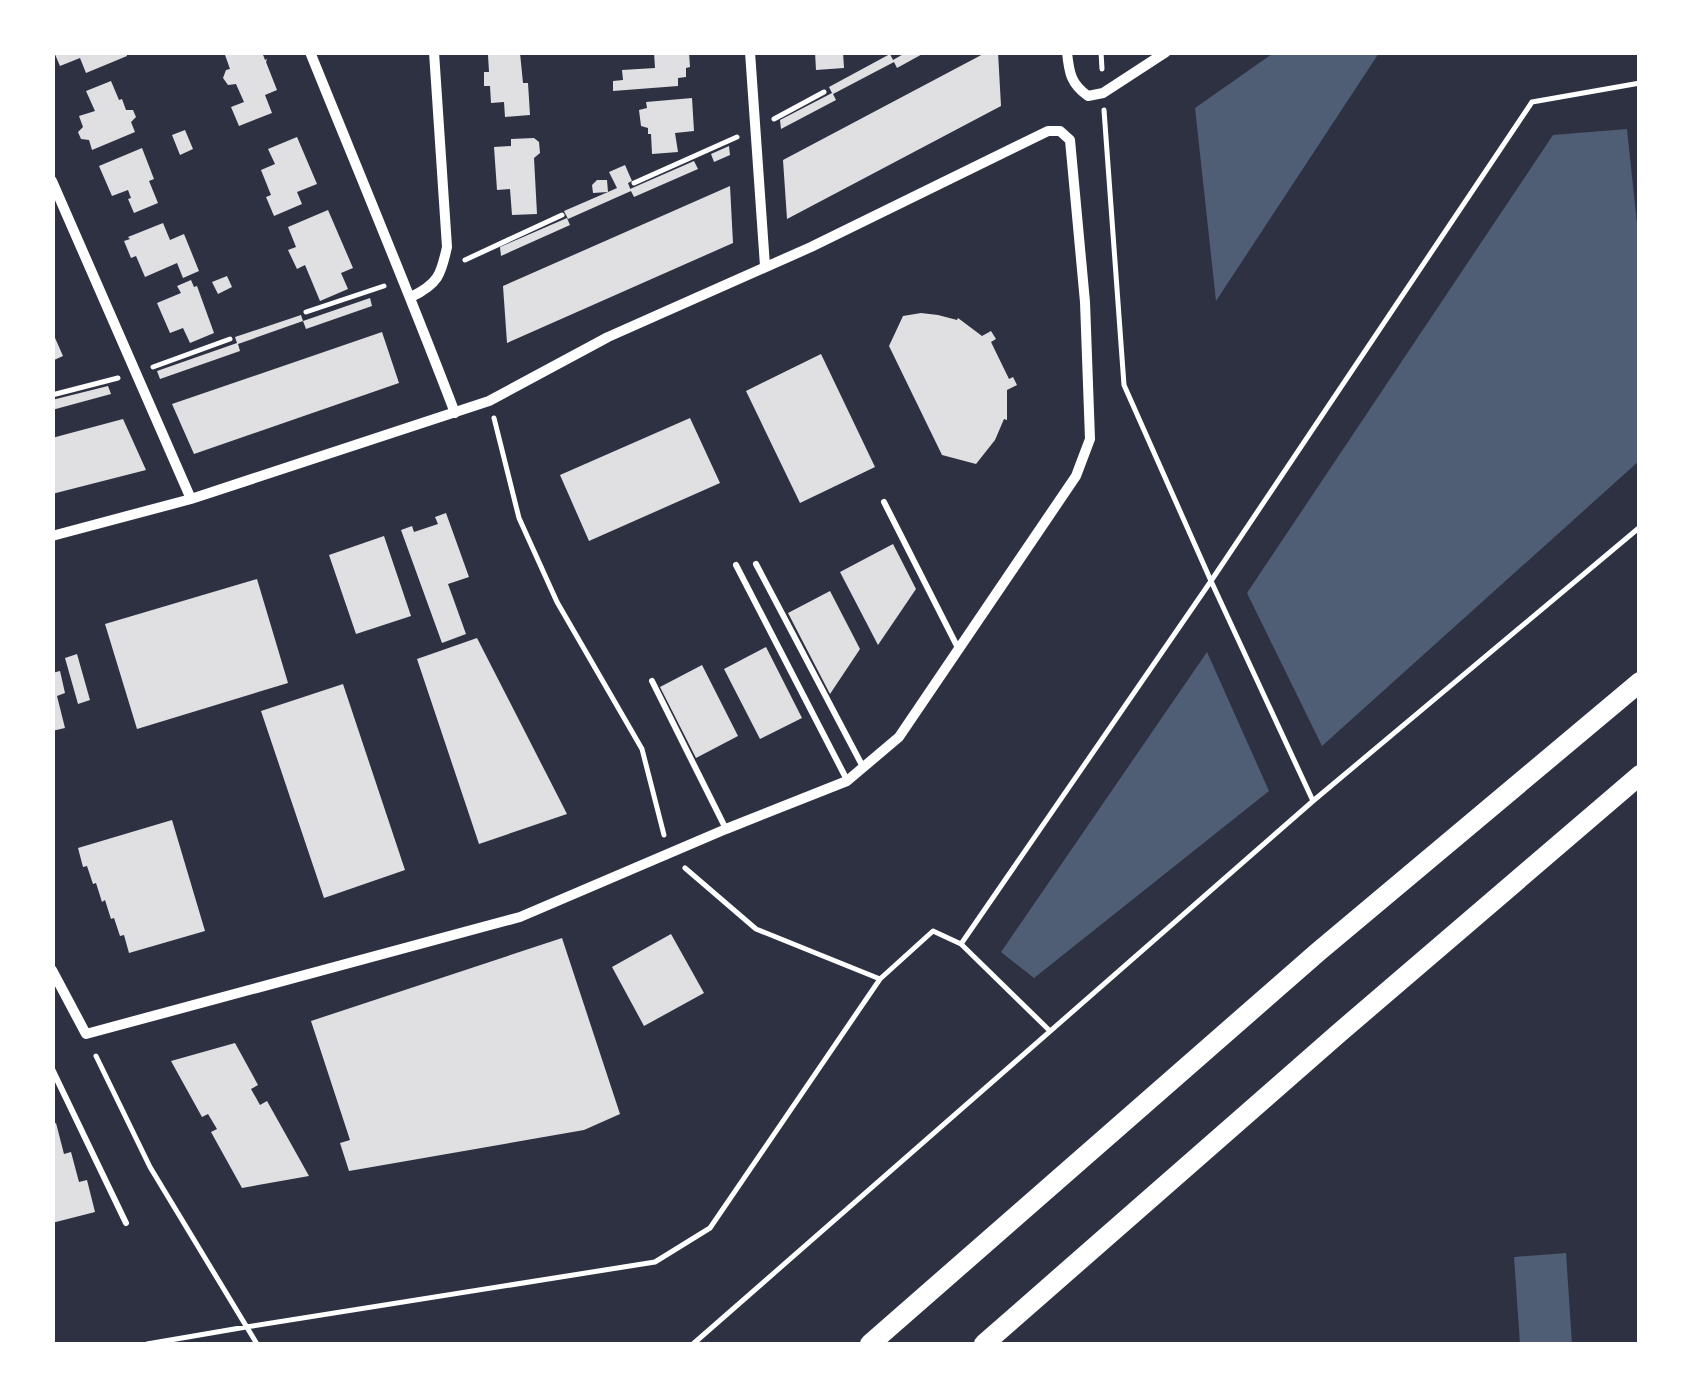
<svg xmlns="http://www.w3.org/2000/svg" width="1692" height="1397" font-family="Montserrat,sans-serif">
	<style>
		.water { fill: #4f5d75 }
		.building { fill: #e0e0e3 }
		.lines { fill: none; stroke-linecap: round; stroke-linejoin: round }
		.path { stroke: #fff; stroke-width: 5 }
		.service { stroke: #fff; stroke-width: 6 }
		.minor { stroke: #fff; stroke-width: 10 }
		.trunk { stroke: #fff; stroke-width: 20 }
	</style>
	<rect width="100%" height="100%" fill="#2d3142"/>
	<path class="water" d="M1275,52L1379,53L1216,301L1195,108Z
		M1627,129L1640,252L1639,461L1322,746L1247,593L1553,135Z
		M1207,652L1269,791L1034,978L1001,952Z
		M1566,1253L1572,1344H1520L1514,1257Z"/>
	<path class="building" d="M54,52H126L127,56L86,73L80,58L60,66Z
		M224,52H262L265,60L267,59L266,62L277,90L265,95L272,113L239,126L231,107L244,102L236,84L228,85L223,78L226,70L230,69Z
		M654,52H689L690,67L686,68V77L678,78V86L613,91V81L623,80L622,70L655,68Z
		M815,52H843L844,68L816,70Z
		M907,52H926L897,68L893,60Z
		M987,52H998L1001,106L787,219L783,160Z
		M520,53L523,83H528L530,115L505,117L504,102L491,103L490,86H484V72H489L488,55Z
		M890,54L894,62L833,94L836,100L781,129L780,120L832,93L829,87Z
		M111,81L119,100L122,99L126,110H133L136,117L131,122L135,132L92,150L89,140L81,139L78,132L83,127L79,116L95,111L86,91Z
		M692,98L694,131L675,133L678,152L652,154L651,134H648V128L641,126L639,110L647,108L646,102Z
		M185,130L193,149L180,155L172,135Z
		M297,137L317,184L297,192L302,204L274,216L266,197L271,195L261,170L275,164L268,149Z
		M534,138L539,142L540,153L534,158L537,214L512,215L510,189L497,190L494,147L511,146V139Z
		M729,146L730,155L714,162L711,154Z
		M142,148L154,179L149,181L158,203L134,213L128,199L131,198L128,190L112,196L99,166Z
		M694,161L698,169L634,197L630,189Z
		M625,165L632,181L628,183L631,191L568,219L564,211L608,192L593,193L592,185L597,180H607L608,192L617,188L609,172Z
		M730,186L733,243L507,343L503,286Z
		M328,210L353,268L341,273L348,289L320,301L305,265L297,269L288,250L296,247L288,227Z
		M567,218L570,225L501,256L500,247Z
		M163,223L170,240L184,234L199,271L183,278L177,263L145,277L136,256L131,258L124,241L130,239L128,237Z
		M227,276L232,287L218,294L212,282Z
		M191,280L194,287L197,286L214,333L190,343L183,328L170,333L157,303L181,293L177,286Z
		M370,298L372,306L306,329L303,321L238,344L240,351L160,379L157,371L237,343L235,337L301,315L303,321Z
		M921,313L938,315L957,320L958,318L982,336L991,331L996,339L991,342L1009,379L1013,377L1017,385L1007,390V420L1004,419L995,440L976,464L942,455L889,346L903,316Z
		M52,331L63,356L52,361Z
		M382,332L399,383L194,454L172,404Z
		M821,354L875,467L800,503L746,391Z
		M108,386L111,394L52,410V400Z
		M690,418L720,483L589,541L560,475Z
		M123,419L146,470L52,494V438Z
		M446,513L469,577L448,584L466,634L442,643L401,530L412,526L414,532L438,524L435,517Z
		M384,536L411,616L356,634L329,555Z
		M893,544L916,589L878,645L840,572Z
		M257,579L288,683L137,729L105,624Z
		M830,591L860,649L830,694L788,613Z
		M477,638L567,814L479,844L417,659Z
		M766,647L802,718L760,739L724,669Z
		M77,654L90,700L78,704L65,658Z
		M702,665L738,736L696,758L660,687Z
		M60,671L65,693L57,696L65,728L52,731V673Z
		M343,684L405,870L324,898L261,711Z
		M172,820L205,931L129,953L124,935L120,936L114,918L111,919L105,900L102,902L96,883L93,884L87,866L83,867L78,848Z
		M671,934L704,993L644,1026L612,967Z
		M562,938L620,1114L584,1130L349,1171L340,1143L350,1140L311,1021Z
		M235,1043L258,1085L251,1089L260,1105L267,1101L309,1176L242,1188L211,1132L217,1129L208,1114L202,1117L171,1061Z
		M56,1123L64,1154L71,1152L79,1182L87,1180L95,1212L52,1223V1124Z"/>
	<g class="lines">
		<path class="path" d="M1101,52L1102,69
			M1104,110L1124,385L1211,581L1313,801
			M774,119L824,92
			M634,183L737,137
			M465,260L562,215
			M306,312L384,286
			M153,367L230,339
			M52,395L118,378
			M494,418L519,518L557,602L642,749L664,835
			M685,868L756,929L880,979
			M961,944L1050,1031
			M96,1056L150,1167L257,1344
			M147,1344L246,1327L655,1262L710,1228L880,979L933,931L961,944L1211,581L1532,102L1640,83
			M693,1344L1313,801L1640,527"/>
		<path class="service" d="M884,502L958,648
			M756,564L863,767
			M736,565L847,780
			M652,681L726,829
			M52,1069L126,1223"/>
		<path class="minor" d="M310,52C359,173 409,292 455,413
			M750,52L765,266
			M1067,52C1069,73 1071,84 1088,96L1103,93L1166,52
			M52,181L191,499
			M411,297C438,284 441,275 447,247L434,52
			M52,536L191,499L489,401L608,337L811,247L1048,131H1060L1070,140L1085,302L1090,439L1076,476L899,737L847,781L726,829L520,917L86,1034L52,970"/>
		<path class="trunk" d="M870,1344L1318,952L1640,682
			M984,1344L1339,1033L1640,775"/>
	</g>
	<rect width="1692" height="1397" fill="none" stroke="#ffffff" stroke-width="110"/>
</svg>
